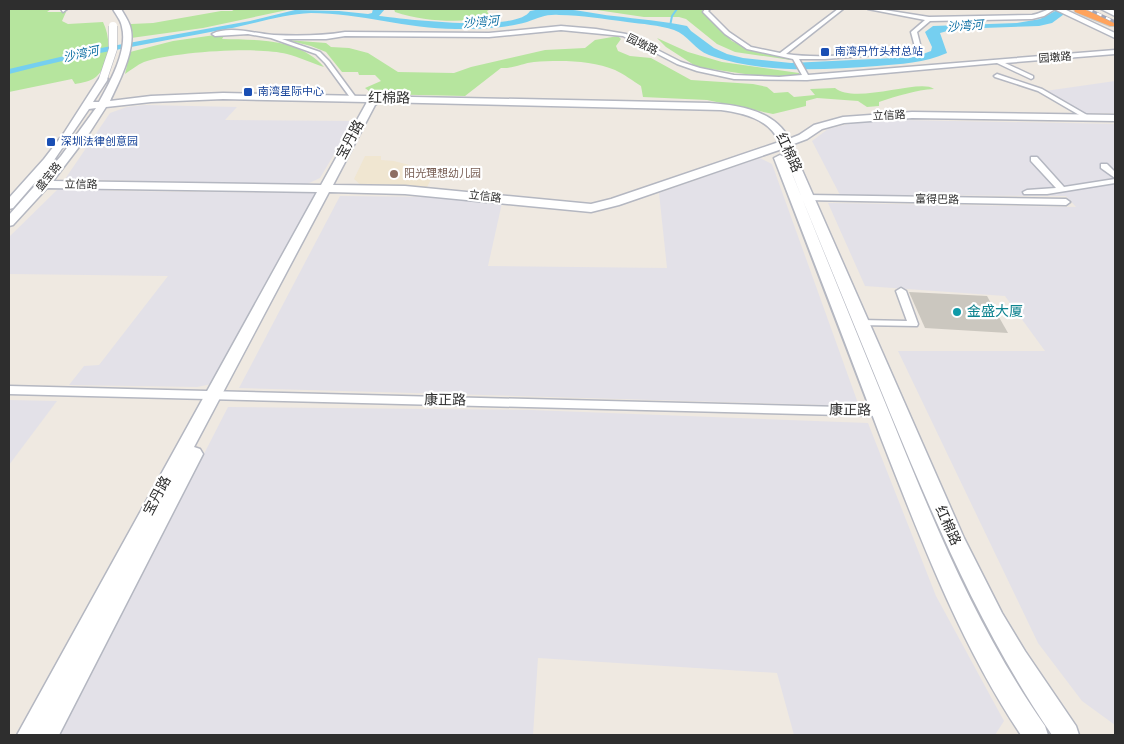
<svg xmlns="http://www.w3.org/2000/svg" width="1124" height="744" font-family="Overpass,'Noto Sans SC',sans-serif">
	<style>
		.industrial { fill: #e3e1e8 }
		.education { fill: #f0e6d1 }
		.green { fill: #b6e59e }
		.water { fill: #75cff0 }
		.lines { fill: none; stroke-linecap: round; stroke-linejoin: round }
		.stream { stroke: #75cff0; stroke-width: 2 }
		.building { fill: #cbc7bf }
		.street-casing { stroke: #b4b7c1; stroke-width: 3 }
		.secondary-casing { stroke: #b4b7c1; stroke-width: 3 }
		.highway-casing { stroke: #c9c9c9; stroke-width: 2 }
		.street { fill: #fff; fill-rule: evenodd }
		.secondary { fill: #fff; fill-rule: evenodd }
		.highway { fill: #ffa35c; fill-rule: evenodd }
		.rail-casing { stroke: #a3a6b8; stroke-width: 3 }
		.rail { stroke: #fff; stroke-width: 2; stroke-dasharray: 5; stroke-linecap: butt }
		.secondary-bridge-casing { stroke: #b4b7c1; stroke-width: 9; stroke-linecap: butt }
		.secondary-bridge { stroke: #fff; stroke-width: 8 }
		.transit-dot { fill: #1a4fb4; stroke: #fff; stroke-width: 2 }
		.education-dot { fill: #8d6e63; stroke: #fff; stroke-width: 2 }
		.culture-dot { fill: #0f9aa8; stroke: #fff; stroke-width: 2 }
		.labels { text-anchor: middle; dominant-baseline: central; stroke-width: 4.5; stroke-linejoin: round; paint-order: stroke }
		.far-street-label { font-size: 11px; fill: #2e2e2e; stroke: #fff }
		.far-transit-label { font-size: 11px; fill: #164399; stroke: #fff; text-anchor: start }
		.far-education-label { font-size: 11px; fill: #785e54; stroke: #fff; text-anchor: start }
		.far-water-label { font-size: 12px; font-style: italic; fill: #0d6fa3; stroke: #fff }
		.street-label { font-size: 14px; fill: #2e2e2e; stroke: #fff }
		.culture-label { font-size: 14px; fill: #0d838f; stroke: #fff; text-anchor: start }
	</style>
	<rect width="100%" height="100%" fill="#efe9e1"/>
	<path class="industrial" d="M1115,81V113H1085L1045,91Z
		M145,105L237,107L225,120L354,121L320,178L305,185L65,179L110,113L127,107Z
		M904,120L1115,124V725L1082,701L1038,643L898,351H1045L1005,296L865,286L828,203L1076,207L1066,196L840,195L812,141L828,129L857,122Z
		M760,158L772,164L859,406L239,388L340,196L439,197L502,203L488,266L667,268L659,193Z
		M59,188L120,191L316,193L212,384L197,387L69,385L84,366L99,365L168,276L9,274V237Z
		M9,400L57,401L9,465Z
		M228,407L531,410L868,423L936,596L1004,721L995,735H794L777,673L538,658L533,735H60Z"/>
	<path class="education" d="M365,156H381V160L394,161L429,170L432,177L427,187L362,186L354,179Z"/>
	<path class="green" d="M13,9H51L47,12H66L62,21L68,24L103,22C111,38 111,63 97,76C92,81 82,83 75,84L72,79L9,92V10Z
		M235,9H292L203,28L131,38V24L153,23L221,11H232Z
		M394,9H491L487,11L489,15L486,19C456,22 424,22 395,12Z
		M590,9H702L704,14L732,41L748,49L792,58L791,60L735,52L717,44L686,19L679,17H644Z
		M215,35L224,36L222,39C257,40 299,38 324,67C312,63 299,57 287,54C258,46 173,52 144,62C137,65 131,70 125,74L130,52L173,41Z
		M618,36L621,39L616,46L618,51L630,56L651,58L691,80L753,84L767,87L774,93L788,92L794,97L815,95L810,89L835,88C856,105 920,78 934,89C916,90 897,96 879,102V106L867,107L858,101L817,98L806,101V106L773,114L707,100L643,97L641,86C633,81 624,74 615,70C592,60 559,60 534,62C523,63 513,69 501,68L465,96L373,94L365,88L381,81L375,75H359L358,72H342L326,52L311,46L287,40L326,43L331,47L349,48L368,53L398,72L454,73L471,67L545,50L585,48L595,40Z
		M657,38L688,52L722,62L799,73V75L772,78L697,67L666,47Z"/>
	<path class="water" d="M373,9H385L379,16C404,19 517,33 530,11C556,4 588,13 614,16C638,19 663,21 687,26L691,31L714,48L727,54L743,58L791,63L915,57L931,51L932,47L925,32L933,26L1017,23L1040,19L1059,9H1071L1052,23L1039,26L955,29L940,33L947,53C925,63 900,64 877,66C822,70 762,74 709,55C695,50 688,35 674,30C659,25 642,24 627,22C604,19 582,15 559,15C546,14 539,18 527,22C506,28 481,29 460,29C410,30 362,13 311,13C283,14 254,24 226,29C153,43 80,55 9,74V69L90,50L250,21L295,10L339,11L368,14L372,13Z"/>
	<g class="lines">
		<path class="stream" d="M670,26L672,16L677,9"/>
	</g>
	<path class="building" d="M909,292L987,296L1008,333L925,328Z"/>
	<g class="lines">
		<defs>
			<path id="street" d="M61,9H67L63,12Z
				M705,9H710L708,11L729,32L751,47L780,53L838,9H843L786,54C827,60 870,52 911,49L915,47L911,32L925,20L868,9H878L929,17L1032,15C1040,14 1047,8 1055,9L1044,16L1032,19L930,21L917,32L921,48L914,52L825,59H799L808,75L1115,50V54L1005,63L1033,76V78L1031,79L997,63L807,80L734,79L697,71L677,64L623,36L561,30L489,37L345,36L326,39H282L320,52L329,61L357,99L354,101L352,100L325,63L316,54L271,38L248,34L215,36L212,34C229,25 256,34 274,35C298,36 322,36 345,32L489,33L561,26L596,29L626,34L681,62L700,68L734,75L779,77L802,75L793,59L747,49L725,34L703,12Z
				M997,74L1042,89L1087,115L1081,116L1038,91L995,77L994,76Z
				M1031,157H1037L1064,187L1115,179V183L1047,194H1024L1023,192L1027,190L1056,188L1031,161Z
				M1101,164H1107L1115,172V178L1101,168Z
				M808,195L1066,199L1070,202L1066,205L805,200L804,198Z
				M901,288L906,291L918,324L917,326L857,325L856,323L861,320L907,321L896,291Z
				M9,386L881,408L885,409L887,412L885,415L881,416L9,394Z"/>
			<path id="secondary" d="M113,9H121C124,14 128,20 130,26C137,48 119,82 110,101L151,96L223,93L709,103C737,105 775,110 789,139L799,135L814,125L843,117L912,112L1115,115V121L912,118L844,123L822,129L807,139L791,145L964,538L1002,613L1025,651L1076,726L1079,735H1052C984,636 937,526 891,415C855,326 818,238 782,149L619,205L591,212L405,194L329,192L194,447L200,449L203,454L59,735H17L317,192L47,188L13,225L9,226V215L61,156L96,108L89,109L52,163L13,208L9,209V198L44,159L64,133L100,77H106L108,79L93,102H99C110,82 128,50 122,27C121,20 116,15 113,9ZM223,99L367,102L321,185L53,181L88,135L106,107L151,102ZM379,102L721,110C743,113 770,119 779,142L611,199L591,204L405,186L333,185L375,105Z
				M1054,9H1064L1115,33V38Z
				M1101,9H1110L1115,11V16Z
				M780,155L786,158C821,246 857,334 893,422C936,528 979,632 1045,726L1048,735H1021C960,644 921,540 881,438C846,344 810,251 774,158Z"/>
			<path id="highway" d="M1074,9H1083L1115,21V26H1110L1075,12Z"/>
		</defs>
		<use href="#street" class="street-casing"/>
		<use href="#secondary" class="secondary-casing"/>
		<use href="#highway" class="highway-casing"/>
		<use href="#street" class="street"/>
		<use href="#secondary" class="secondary"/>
		<use href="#highway" class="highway"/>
		<defs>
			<path id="rail" d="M1088,9L1115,22"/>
		</defs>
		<use href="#rail" class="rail-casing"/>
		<use href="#rail" class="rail"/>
		<defs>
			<path id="secondary-bridge" d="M103,79L113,49V26"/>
		</defs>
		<use href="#secondary-bridge" class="secondary-bridge-casing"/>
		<use href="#secondary-bridge" class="secondary-bridge"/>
	</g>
	<g class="transit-dot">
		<rect x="820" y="47" width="10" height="10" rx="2.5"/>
		<rect x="243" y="87" width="10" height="10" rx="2.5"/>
		<rect x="46" y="137" width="10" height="10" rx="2.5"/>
	</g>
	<circle class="education-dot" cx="394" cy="174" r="5"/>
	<circle class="culture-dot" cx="957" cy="312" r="5"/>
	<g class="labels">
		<g class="far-street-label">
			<text transform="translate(642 45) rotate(26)">园墩路</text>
			<text transform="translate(1055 58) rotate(-4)">园墩路</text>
			<text transform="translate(889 116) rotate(-3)">立信路</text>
			<text transform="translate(49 177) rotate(-51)">盛宝路</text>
			<text transform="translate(81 185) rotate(1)">立信路</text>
			<text transform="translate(485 197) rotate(7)">立信路</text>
			<text transform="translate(937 200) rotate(1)">富得巴路</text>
		</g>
		<g class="far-transit-label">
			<text x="835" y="52">南湾丹竹头村总站</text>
			<text x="258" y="92">南湾星际中心</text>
			<text x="61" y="142">深圳法律创意园</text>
		</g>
		<g class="far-education-label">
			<text x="404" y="174">阳光理想幼儿园</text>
		</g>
		<g class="far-water-label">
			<text transform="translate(481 23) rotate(-5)">沙湾河</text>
			<text transform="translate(965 27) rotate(-4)">沙湾河</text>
			<text transform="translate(81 55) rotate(-12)">沙湾河</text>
		</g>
		<g class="street-label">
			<text transform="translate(389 99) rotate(1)">红棉路</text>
			<text transform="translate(351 140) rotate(-62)">宝丹路</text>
			<text transform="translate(788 153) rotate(65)">红棉路</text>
			<text transform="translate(445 401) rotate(1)">康正路</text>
			<text transform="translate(850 411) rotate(1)">康正路</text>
			<text transform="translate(158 496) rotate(-62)">宝丹路</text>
			<text transform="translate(947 526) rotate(66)">红棉路</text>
		</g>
		<g class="culture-label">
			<text x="967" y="312">金盛大厦</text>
		</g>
	</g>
	<rect width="1124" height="744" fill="none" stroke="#2e2e2e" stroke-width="20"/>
</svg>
